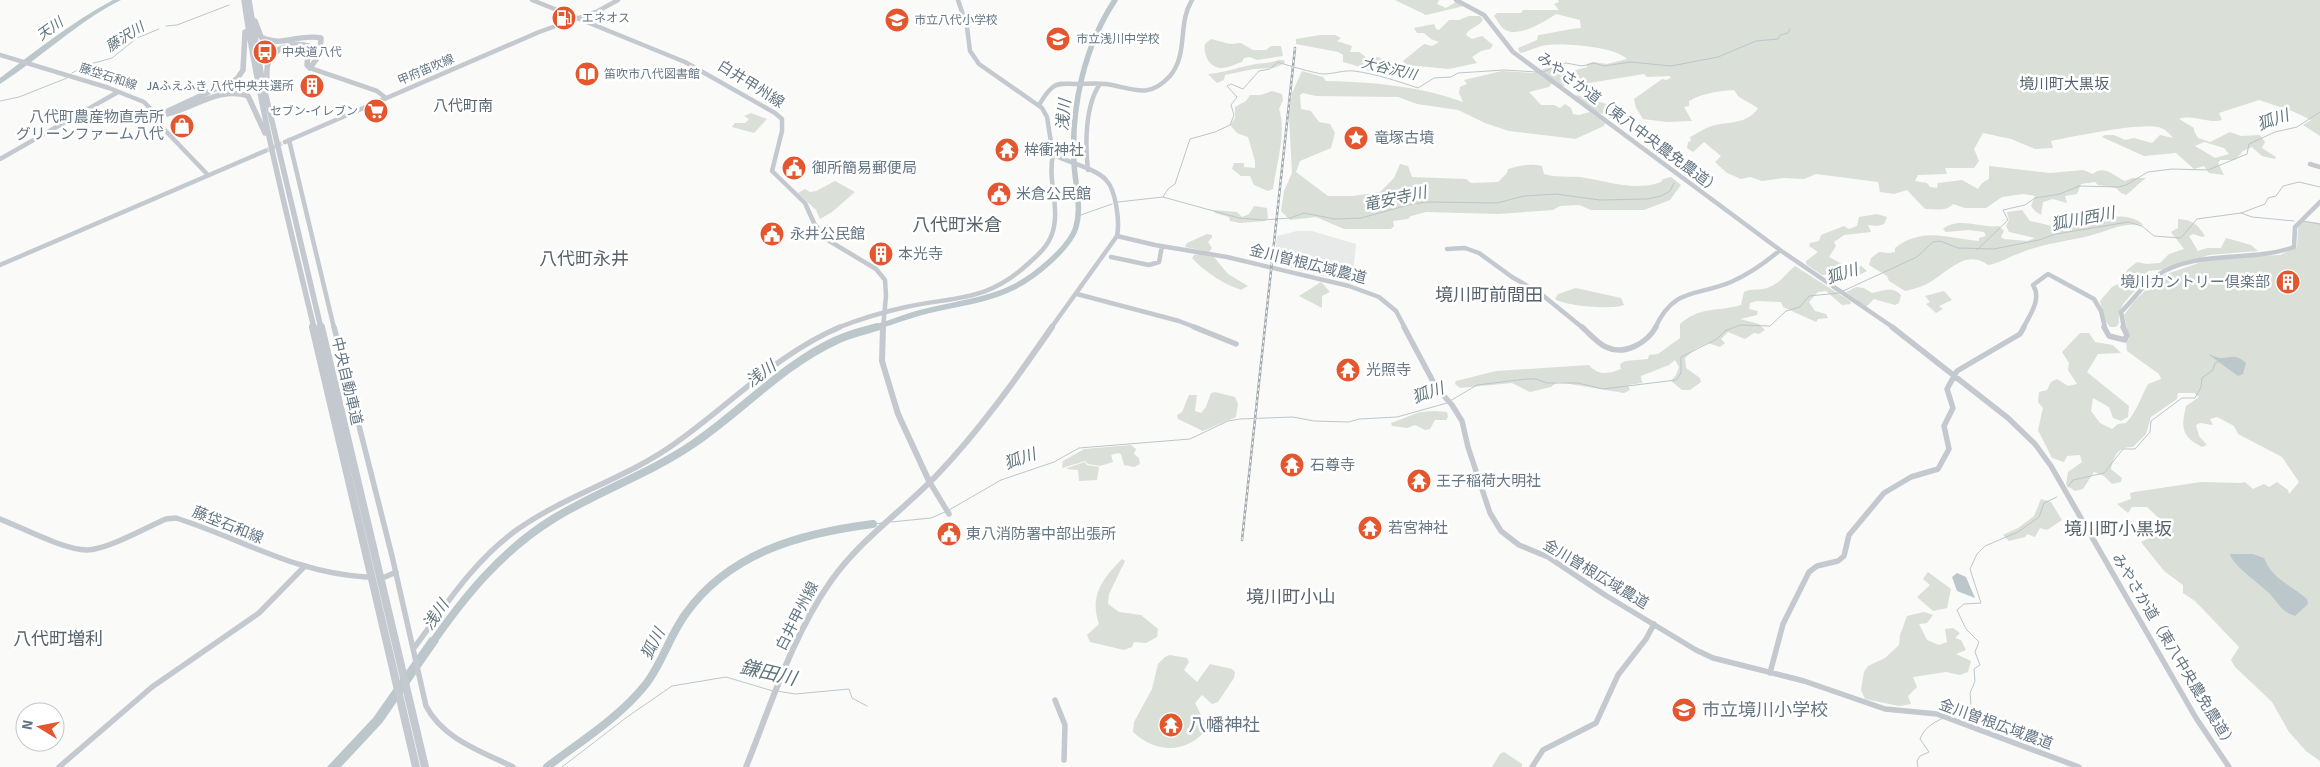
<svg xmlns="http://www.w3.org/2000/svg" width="2320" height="767" font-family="Signika,'Noto Sans JP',sans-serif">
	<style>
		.built { fill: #e8e9e9 }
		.green { fill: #dadfd7; fill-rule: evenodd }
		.water { fill: #bbc7cb }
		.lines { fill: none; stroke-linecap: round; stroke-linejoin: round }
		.stream { stroke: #bbc7cb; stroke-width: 1 }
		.river-far1 { stroke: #bbc7cb; stroke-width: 5.5 }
		.river { stroke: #bbc7cb; stroke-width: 8 }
		.primary-tunnel { stroke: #d5d9db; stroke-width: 4.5; stroke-dasharray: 4.5 2.5; stroke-linecap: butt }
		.secondary-far1 { stroke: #c3c9ce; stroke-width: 4.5 }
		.secondary { stroke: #c3c9ce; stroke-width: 5.5 }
		.primary-far1 { stroke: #c3c9ce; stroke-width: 4.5 }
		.primary { stroke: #c3c9ce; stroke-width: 6 }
		.highway-far1 { stroke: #c3c9ce; stroke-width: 5.5 }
		.highway { stroke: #c3c9ce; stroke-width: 8 }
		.rail-casing { stroke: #a2aab0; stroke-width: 2.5 }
		.rail { stroke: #fff; stroke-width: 1; stroke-dasharray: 3; stroke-linecap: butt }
		.labels { text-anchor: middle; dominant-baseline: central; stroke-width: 5; stroke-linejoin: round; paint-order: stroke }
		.far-poi-label { font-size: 12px; fill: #657683; stroke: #fff; text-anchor: start }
		.far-street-label { font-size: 12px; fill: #657683; stroke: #fff }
		.far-water-label { font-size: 14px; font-style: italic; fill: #60757c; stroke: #fff }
		.street-label { font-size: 15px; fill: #657683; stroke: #fff }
		.far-quarter-label { font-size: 15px; fill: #57646e; stroke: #fff }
		.poi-label { font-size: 15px; fill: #657683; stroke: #fff; text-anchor: start }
		.water-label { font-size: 16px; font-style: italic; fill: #60757c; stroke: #fff }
		.quarter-label { font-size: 18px; fill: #57646e; stroke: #fff }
		.near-poi-label { font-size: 18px; fill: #657683; stroke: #fff; text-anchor: start }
		.near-water-label { font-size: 19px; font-style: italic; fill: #60757c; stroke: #fff }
	</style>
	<rect width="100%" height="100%" fill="#fafaf8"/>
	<path class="built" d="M1297,231H1312L1356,244L1353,274L1365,279L1364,286L1274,264L1277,236Z"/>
	<path class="green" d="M1395,0H1439L1437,4L1446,8L1456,2L1464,6L1426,15Z
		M1558,0H2320V136L2303,125L2311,120L2292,111L2259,100L2219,113L2222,120C2206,124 2194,114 2179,119L2194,128V131L2198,138L2210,142L2230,132L2241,136L2260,135L2265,142L2262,148L2276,157L2275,159L2262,156L2252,147L2243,151L2235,160H2220L2218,163L2224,175L2209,173L2204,166L2194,169L2176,153L2144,156L2102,137L2105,135H2114L2125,140L2134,138L2152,143L2160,135L2173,138C2170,134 2166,130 2161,128C2147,121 2070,137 2051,141L2053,148L2035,149L2011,139L1983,133L1974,149L1979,161L1974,168H1945L1947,174L1918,175L1915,181L1927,183L1930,187L1937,188L1938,183L1962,180L1978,189L1982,183L1989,179V166L2050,173L2083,170L2093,174C2104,164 2115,177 2125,181L2132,178H2146C2139,183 2134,189 2126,195L2121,193L2116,188L2098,185L2095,182L2081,184L2077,194L2065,196L2067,203L2053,199L2043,202L2041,215L2035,211L2031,206L2035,196L2023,194L2002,197L1986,208H1965L1953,204C1946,212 1935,209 1925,209L1907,190L1894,194L1880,192L1878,182L1816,174L1804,179L1784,178L1762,181L1750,177L1741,179L1727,173L1715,162L1721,156L1704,142L1693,152L1687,148L1688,142L1691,141L1690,137C1698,133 1706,127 1715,125C1731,122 1749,123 1758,108L1739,97L1734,90C1718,91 1703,93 1689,101V106L1684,107L1692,121L1667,122L1643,119L1636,108L1634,99L1662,79L1666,80L1671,78L1669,76L1647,77L1644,74L1583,84L1577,81L1565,86L1551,84L1549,87L1529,92L1541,105H1554L1560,108L1565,104L1571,108L1573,114L1579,115L1590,112L1605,123L1604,126L1575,139L1568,138L1509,131L1485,123L1458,110L1417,104L1398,97L1316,96L1303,93L1300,95L1301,109L1311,111L1319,122L1330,124L1335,133L1331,148L1300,161L1296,172L1328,196H1353L1380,192L1394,178L1400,164L1408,166L1412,177L1466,179L1471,183L1498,182L1507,173L1508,169C1519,166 1530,163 1542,166L1544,174C1556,178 1568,176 1580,177C1607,181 1635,192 1661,182L1663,179L1671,177L1681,185L1670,200L1644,210H1591L1579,205L1560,206L1553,210L1498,214L1426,212L1411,216L1408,219L1393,221L1394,226L1391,229H1344L1316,217L1290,220L1281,211L1284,191L1292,173L1289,116L1292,93L1302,71L1323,77L1326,81C1371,82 1420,86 1463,102L1459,93L1460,87L1467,84L1464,80L1502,71L1534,73L1546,68L1561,66L1569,72L1587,67V64L1593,62L1607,64L1627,59C1614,46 1559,42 1541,46C1535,48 1524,53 1520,53L1518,48L1537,40L1538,35C1553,33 1566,29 1581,28L1580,20L1556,14C1544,22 1517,39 1504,29C1500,26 1497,20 1494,16L1497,13H1521L1523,10H1559L1554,4L1559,2ZM2204,142L2224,148L2229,154L2215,158L2195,146Z
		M1469,16H1480L1483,19C1480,27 1469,27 1466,35L1472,39L1482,36L1493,45L1490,49L1481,51L1472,57L1477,63L1449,69L1406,65L1403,61L1424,44L1432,46L1439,42L1431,39L1424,33H1417L1414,28L1434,24L1436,29L1439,30L1449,20H1459Z
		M1320,35H1335L1341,38L1337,41L1352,46L1350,52H1359L1367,58L1378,57L1382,59L1379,63L1382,67L1369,71C1364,68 1348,63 1343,62V55L1338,52L1296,44V39Z
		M1211,39L1230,44L1241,43L1253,50H1266L1271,46H1281L1283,56L1257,60L1250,57L1244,58L1242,62C1236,64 1228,68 1222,68C1209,68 1203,54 1205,44Z
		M1278,60H1284L1285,63L1274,68L1254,69L1225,75L1224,80L1217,83L1208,74C1223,73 1236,68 1251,65C1262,62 1266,65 1278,60Z
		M1272,91L1282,94L1283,100L1279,109C1287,131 1276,166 1273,189L1268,191L1254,185L1250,176H1241L1232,169L1234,163H1244V167L1255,168V161L1248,137L1237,133L1230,125L1235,118V107L1246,101L1250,95H1261Z
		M1577,95L1613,106L1614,109L1609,115L1599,113L1575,96Z
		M751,113L767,119L754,133L732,127L735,123H745L749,119L744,116Z
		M835,181L855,192L832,212L820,219L816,210L798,193L805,189L810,192L816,191Z
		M1254,206L1267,208L1268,218L1265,221L1240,223L1230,221L1229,217L1215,213L1214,210L1237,212L1242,217L1249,214Z
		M2022,210L2030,221C2043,223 2061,232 2071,221L2084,224L2089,218C2104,218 2132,212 2143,225C2118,222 2104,234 2080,238C2060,242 2039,245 2020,253C2009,257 2000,263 1988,265C1966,249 1949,271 1932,281C1924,286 1914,289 1905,291L1889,281L1887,276L1869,265L1871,258L1879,252L1890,253L1895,252V248C1924,226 1948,239 1979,241V238L1986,236L1984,232L1969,230L1946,232L1943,229C1959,216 1981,229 1999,226L2004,231L2001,237L2004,239L2027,241L2035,238L2009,232L2006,226L2009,220L2007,212Z
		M1877,214L1887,217L1884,224L1877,226L1868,225L1871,232L1844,235L1834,242L1836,246L1829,257L1846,266H1861L1867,271L1857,276L1822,275L1806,264V261L1818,252L1809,246L1810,243L1819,241L1821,235L1844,226L1849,229L1857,226L1859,217Z
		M2178,219C2192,220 2197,223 2205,236L2202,237L2193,234L2189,236L2198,251L2207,248H2221L2226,238L2251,245L2258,251L2209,255L2167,269L2148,271V279C2136,291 2116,304 2119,323L2116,327H2110L2105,321L2100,301L2112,287L2124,281L2127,270L2137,262L2146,264L2160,263L2169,254L2184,249L2171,232L2178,228Z
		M2303,221L2320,223V761L2306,751L2289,732L2272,702L2235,667L2231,660L2239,647L2195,601L2183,593V585L2164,571L2141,542L2164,531L2166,525L2147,507H2132L2128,513L2117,504L2131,499L2130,493L2134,492L2201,482L2241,483L2245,482L2253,489L2264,484L2269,487L2277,482L2288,490L2289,494L2299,482L2282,457L2238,434L2234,426L2217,417L2210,419L2213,425L2200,423L2196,425L2199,436L2207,445L2202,447C2181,436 2181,428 2186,406L2199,397L2194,393H2178L2177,399L2151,417L2146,434L2133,447C2118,447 2114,455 2111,469L2122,478L2121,482L2112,484L2104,476L2094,472L2083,489L2075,491L2066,485L2068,472L2082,462L2080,455L2067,456L2064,462L2052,458L2038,430L2043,408L2038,402L2039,392L2047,390L2051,382L2057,379L2068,386L2077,384L2068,370L2069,363L2062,352L2080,333H2089L2095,342L2113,345L2121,353L2098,354L2087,372L2129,406L2128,417L2121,421L2113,418L2109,407L2093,398L2091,411L2100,423L2112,429L2118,424L2126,423C2136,413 2141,397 2148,384L2161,379L2159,374L2127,351L2126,343L2129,339L2124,315L2135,300L2161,276L2213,258L2280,255L2297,247L2298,226Z
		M1207,234L1212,235V237L1208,242L1212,248L1209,252L1185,247L1187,243Z
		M1199,254L1214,257L1228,274L1248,286L1241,290C1222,283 1206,273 1192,258L1194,255Z
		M1795,266L1850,301L1851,304L1842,305L1826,291L1818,292L1809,302L1815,311L1826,314L1828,318L1818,319L1816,322L1783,307L1781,302L1757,301L1750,303L1749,309L1758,311L1757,315L1740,319L1759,324L1765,330L1759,334L1754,333L1745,339L1728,332L1721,339L1725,343L1720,347L1708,343L1695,349L1685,358L1686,368L1700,378L1701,382L1690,390H1682L1671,381L1676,375L1679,367L1675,360L1669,365L1641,376L1642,383L1628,385L1630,390L1624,393L1558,382L1551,387L1530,392L1512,383L1460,388L1455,384L1456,381L1496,371L1589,365C1598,376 1608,374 1621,369L1620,364L1625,361L1648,359L1649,355L1658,354L1680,338V324C1700,306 1717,312 1741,305L1744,292C1752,288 1760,291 1767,288C1780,284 1785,274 1795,266Z
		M1321,282L1330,292L1322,296V308L1299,296Z
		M1856,287L1864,288L1872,293C1883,291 1892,285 1901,295L1899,303L1895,305L1874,299L1866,307L1846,292Z
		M1576,288L1621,298L1624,305C1611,310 1565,306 1555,299L1558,294Z
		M1944,291L1952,300L1939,306L1943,309L1936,313L1926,304L1930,302L1925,296Z
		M1215,392L1235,397L1238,404L1236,417L1203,431L1178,419L1177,415L1182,412L1189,395H1197L1195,411L1201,413L1206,407L1211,393Z
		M1435,411L1447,412L1448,417L1446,420H1435L1430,429L1425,430L1415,425L1407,428L1392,426L1391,423L1420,412Z
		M1131,445L1136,449L1134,454L1139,458L1140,464L1134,467L1124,465L1121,454L1118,453L1111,455L1113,462L1100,466L1088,464L1085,461L1062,468L1063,461L1084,449Z
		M1085,462L1087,465L1099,467L1097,480L1079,481L1078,470L1067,469V468Z
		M2041,499L2051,502L2062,520L2047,530L2040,528L2035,537L2027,534L2025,537L2009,541L2003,535L2018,528L2034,516Z
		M1122,559L1125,561L1109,594L1108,604L1119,612L1141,615L1158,629L1157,637L1146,643L1134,642L1132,647L1124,650L1090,642L1087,635L1099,624C1089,596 1103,578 1122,559Z
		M1928,572L1951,589L1947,608L1933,611L1917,597L1930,585L1923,579Z
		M1924,612L1933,615L1927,623L1919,624L1927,640L1939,645L1947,642L1945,629L1953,628L1960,633L1955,638L1961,640L1966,650L1956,654L1971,661L1968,672L1960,675L1946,672L1913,677L1917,687L1908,696L1911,704L1899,706L1865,699L1861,690L1864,672L1868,666L1885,658L1899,645L1900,635L1907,616Z
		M1170,655L1187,658L1189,662L1184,670L1197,682L1210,664L1232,669L1235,672L1234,678L1218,702L1212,704L1202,695L1195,703L1208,728C1187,754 1157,754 1133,732L1134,722L1152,689L1158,664L1165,657Z
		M1504,752L1522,764V767H1492L1500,754Z"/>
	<path class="water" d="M113,0H121C77,22 42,57 0,84V78C37,50 72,22 113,0Z
		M2208,354C2212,355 2217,358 2220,358C2233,358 2234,353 2246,363L2243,374L2238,376Z
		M2230,554H2253L2264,558C2272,579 2291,585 2307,599L2308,604L2295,616C2281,612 2278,602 2269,593C2260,584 2232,565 2230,554Z
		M1957,573L1966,577L1975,598L1957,591L1952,577Z
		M430,637L439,641L382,723L341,767H327L373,718Z"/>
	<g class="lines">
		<path class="stream" d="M166,26L177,25L229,5
			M1543,72L1566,63L1582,66L1594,63L1604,66L1630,62L1671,66L1718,57L1756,41L1778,39L1780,35L1788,33L1790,29
			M72,73L87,65L112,58L137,38L159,29
			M0,101L19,97L67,78
			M1163,197L1168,189L1175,184L1190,139L1215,132L1230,125L1234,115L1231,105L1237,97L1227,86L1231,84L1243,89L1259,71L1270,69L1278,62C1282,64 1318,74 1323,74C1333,74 1344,70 1354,71C1376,74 1397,81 1418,88L1434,78L1451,77L1458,73L1504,70L1537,72
			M1118,202L1163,197L1239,218L1263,220L1290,218L1304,213L1335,219L1361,218L1412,204L1428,202L1497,203L1524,196L1556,194L1600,200L1647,199L1661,196L1670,191L1674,183
			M2241,213L2252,217L2294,221
			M1078,216L1112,204
			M2303,221L2320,224
			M1977,250L2008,220L2003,210L2025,205L2035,198L2060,194L2079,186L2118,187L2126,185L2148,172L2172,169L2208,170L2247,154L2249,144L2275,132L2297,127L2320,112
			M1843,291L1917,257L1933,242L1940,241L1958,248L1994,249L2039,240L2056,234L2128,222L2142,226L2154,236L2181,238L2197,219L2241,213L2265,204L2268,198L2276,196L2283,186L2299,182L2320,187
			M1450,401L1477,385L1526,379H1536L1547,383H1578L1603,389L1676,380L1681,373V357L1717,339L1725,331L1740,325L1770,326L1786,311L1800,307L1809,296L1839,293
			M2068,487L2073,480L2104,473L2123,449H2135L2150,432L2151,421L2182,398H2195L2201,387L2202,378L2213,370L2215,363L2218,362
			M949,510L1001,480L1054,462L1079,448L1190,439L1228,421L1240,419L1293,417L1314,421L1349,422L1359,419L1397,417L1447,403
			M891,522L931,518L945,512
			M873,524L882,523
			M777,691L795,694L849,689L852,698L867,706
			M1949,715L1968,708L1971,703L1970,693L1975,681L1974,669L1980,665L1975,652L1979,642L1966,629L1957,610L1964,604L1981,603L1970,569L1977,554L1985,546L2018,532L2039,517L2044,503L2057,497
			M562,767L627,717L672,686L726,677L773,691
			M1918,767L1917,761L1920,756L1929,752L1920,739C1924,728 1933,723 1943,718"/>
		<path class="river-far1" d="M872,328C888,324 904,317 919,313C951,304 984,302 1014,287C1034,277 1070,248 1076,227C1082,207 1075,184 1074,163C1071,107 1084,47 1115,0"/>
		<path class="river" d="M430,646C464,597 501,551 553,519C598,491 649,474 693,444C742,411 782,365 837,340C849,334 863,331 877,327
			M547,767C581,741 619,718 646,684C663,662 670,634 687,612C731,552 802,533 873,524"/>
		<path class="primary-tunnel" d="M265,151L285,142"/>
		<path class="secondary-far1" d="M532,0L577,18
			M958,0L967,27L970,51L979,64L1042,108L1047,117L1053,155C1066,161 1097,169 1106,180C1116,190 1120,222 1117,236L1155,245L1227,257L1349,286L1379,297L1396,311L1405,328
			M1456,0L1484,15L1513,52L1780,250L1894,328
			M0,55L109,88L144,102L153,111L159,124L208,175
			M310,68L377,91L386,98
			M1039,105C1043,99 1047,91 1053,87C1059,82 1068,84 1076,84C1086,84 1096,83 1106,84C1133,88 1148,100 1170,76C1189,53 1177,24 1192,0
			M289,140L334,328
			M0,159L118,92
			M2310,164L2320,167
			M1088,170C1085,145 1085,105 1100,84
			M1447,249L1465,248L1479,253L1512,277L1541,294L1583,328
			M1111,257L1149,265L1159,262L1162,246
			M1077,294L1179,321L1197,328
			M837,328C860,319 883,312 906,307C957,296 987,302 1029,263C1038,255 1048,246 1052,234C1061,208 1047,181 1053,155
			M1655,328C1674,287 1695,297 1731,282C1749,274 1765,263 1780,250
			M2023,328C2030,315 2042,299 2033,285L2048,274L2094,299L2101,311L2105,328
			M2124,328L2121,312C2132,301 2143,285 2156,276C2196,249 2250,263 2294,247L2295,227L2320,202"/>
		<path class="secondary" d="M334,327L392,556L426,706C443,739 481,751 513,767
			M1194,327L1236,344
			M1404,327L1436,387L1452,405L1462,421L1468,447L1490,513L1501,531L1519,545L1548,557L1605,595L1696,650L1713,658L1804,681L1885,709L1937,714L2079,767
			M1582,327C1589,333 1597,343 1606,347C1624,356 1647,343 1656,327
			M1892,327L2008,418L2035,444L2051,466L2196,718L2229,767
			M2104,327L2109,336L2125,340L2127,335L2123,327
			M929,481L949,514
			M0,519C23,528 64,550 87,550C107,550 147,527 166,519L176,518C242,539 295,573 366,577
			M385,577L396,572
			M414,648C445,606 475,559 518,529C568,494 628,478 677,442C731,404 778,353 840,327
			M1770,673L1783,624L1809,572L1817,566L1838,561L1844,556L1849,535L1884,493L1911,477L1938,469L1949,449L1944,426L1953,408L1947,389L1957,371L2020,334L2024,327
			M1055,700L1065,725L1064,760
			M59,767L152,687L259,613L305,566
			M1532,767L1543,750L1596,723L1618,675L1646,639L1654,624"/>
		<path class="primary-far1" d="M577,18L685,62L775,113L782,119V131L772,171L805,203L814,223L826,239L876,269L885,280L886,296L883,328
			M285,142L539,32L598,11L618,0
			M0,265L265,151
			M1051,328L1117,236"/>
		<path class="primary" d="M883,327L882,361L898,414L929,481
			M746,767C771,705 792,636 831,581C860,540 901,512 936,476C980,430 1016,379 1052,327"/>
		<path class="highway-far1" d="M244,0C260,111 288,219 314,328
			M249,0L262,79L321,328
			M255,21L261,37C282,48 300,33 321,38L320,54L310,68
			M267,84C267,77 266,70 268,64C272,47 295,42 309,46L307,65L310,68
			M167,114C194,108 220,86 248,96L265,133
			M155,117L237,79L243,70L245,32"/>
		<path class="highway" d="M313,327L416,767
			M321,327L425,767"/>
		<defs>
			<path id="rail" d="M1242,540L1295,48"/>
		</defs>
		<use href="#rail" class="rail-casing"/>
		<use href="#rail" class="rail"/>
	</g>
	<defs>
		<symbol id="fuel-disc" viewBox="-11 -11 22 22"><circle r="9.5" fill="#e4572e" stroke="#fff"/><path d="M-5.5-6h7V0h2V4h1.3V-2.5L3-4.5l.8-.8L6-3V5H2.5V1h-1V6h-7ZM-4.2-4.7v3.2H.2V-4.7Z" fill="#fff"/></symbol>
		<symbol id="school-disc" viewBox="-11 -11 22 22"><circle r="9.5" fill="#e4572e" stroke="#fff"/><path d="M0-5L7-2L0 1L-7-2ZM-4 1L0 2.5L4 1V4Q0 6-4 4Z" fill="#fff"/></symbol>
		<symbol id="bus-disc" viewBox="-11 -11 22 22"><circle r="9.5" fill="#e4572e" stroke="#fff"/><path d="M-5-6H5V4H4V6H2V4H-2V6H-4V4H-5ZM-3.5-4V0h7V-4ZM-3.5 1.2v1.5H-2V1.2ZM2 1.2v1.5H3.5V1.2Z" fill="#fff"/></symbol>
		<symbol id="library-disc" viewBox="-11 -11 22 22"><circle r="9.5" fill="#e4572e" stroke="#fff"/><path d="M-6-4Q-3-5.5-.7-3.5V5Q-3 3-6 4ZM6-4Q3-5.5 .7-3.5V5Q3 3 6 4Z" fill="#fff"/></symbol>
		<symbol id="building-disc" viewBox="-11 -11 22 22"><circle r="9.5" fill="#e4572e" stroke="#fff"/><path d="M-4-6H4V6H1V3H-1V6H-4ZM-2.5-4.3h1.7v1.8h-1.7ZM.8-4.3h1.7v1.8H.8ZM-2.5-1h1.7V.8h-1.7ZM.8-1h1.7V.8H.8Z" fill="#fff"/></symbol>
		<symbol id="supermarket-disc" viewBox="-11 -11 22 22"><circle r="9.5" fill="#e4572e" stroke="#fff"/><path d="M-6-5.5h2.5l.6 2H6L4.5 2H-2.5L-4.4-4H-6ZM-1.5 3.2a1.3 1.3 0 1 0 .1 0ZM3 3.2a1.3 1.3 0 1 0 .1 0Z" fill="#fff"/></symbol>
		<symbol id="shop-disc" viewBox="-11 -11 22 22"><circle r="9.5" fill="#e4572e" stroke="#fff"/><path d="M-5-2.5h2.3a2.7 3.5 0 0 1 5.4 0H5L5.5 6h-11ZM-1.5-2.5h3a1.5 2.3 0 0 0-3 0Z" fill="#fff"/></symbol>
		<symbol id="sight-disc" viewBox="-11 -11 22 22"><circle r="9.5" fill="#e4572e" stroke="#fff"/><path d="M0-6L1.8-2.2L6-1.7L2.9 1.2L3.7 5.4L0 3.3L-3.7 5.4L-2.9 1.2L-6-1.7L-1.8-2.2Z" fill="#fff"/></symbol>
		<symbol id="temple-disc" viewBox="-11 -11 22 22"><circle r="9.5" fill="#e4572e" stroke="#fff"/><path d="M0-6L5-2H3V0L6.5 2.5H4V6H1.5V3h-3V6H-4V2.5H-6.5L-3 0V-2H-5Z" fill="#fff"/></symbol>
		<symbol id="civic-disc" viewBox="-11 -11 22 22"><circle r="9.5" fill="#e4572e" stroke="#fff"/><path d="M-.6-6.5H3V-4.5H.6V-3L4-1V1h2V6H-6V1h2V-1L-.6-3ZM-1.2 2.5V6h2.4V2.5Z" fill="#fff"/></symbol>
	</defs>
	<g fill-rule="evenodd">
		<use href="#fuel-disc" x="550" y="4" width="28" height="28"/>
		<use href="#school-disc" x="883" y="6" width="28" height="28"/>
		<use href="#school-disc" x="1044" y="25" width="28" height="28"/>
		<use href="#bus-disc" x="251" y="38" width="28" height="28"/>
		<use href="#library-disc" x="573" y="60" width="28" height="28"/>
		<use href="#building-disc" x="298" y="72" width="28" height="28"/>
		<use href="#supermarket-disc" x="362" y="97" width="28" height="28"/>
		<use href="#shop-disc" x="168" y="112" width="28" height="28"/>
		<use href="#sight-disc" x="1342" y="124" width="28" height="28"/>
		<use href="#temple-disc" x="993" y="136" width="28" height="28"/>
		<use href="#civic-disc" x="780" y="154" width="28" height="28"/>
		<use href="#civic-disc" x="985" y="180" width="28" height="28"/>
		<use href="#civic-disc" x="758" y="220" width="28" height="28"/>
		<use href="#building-disc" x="867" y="240" width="28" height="28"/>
		<use href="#building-disc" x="2274" y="268" width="28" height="28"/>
		<use href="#temple-disc" x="1334" y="356" width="28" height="28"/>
		<use href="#temple-disc" x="1278" y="451" width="28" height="28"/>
		<use href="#temple-disc" x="1405" y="467" width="28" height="28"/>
		<use href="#temple-disc" x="1356" y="514" width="28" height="28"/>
		<use href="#civic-disc" x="935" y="520" width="28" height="28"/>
		<use href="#school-disc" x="1670" y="696" width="28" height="28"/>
		<use href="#temple-disc" x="1157" y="711" width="28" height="28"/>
	</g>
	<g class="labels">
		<g class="far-poi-label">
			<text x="582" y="18">エネオス</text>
			<text x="914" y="20">市立八代小学校</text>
			<text x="1076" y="39">市立浅川中学校</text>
			<text x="282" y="52">中央道八代</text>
			<text x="604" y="74">笛吹市八代図書館</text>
			<text x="294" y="86" text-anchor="end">JAふえふき 八代中央共選所</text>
			<text x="358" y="111" text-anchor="end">セブン-イレブン</text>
		</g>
		<g class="far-street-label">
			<text transform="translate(426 70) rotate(-23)">甲府笛吹線</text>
			<text transform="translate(108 77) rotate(18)">藤垈石和線</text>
		</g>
		<g class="far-water-label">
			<text transform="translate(50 29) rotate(-36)">天川</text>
			<text transform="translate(125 37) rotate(-32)">藤沢川</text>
			<text transform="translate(1389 69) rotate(13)">大谷沢川</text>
		</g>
		<g class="street-label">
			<text transform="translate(751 84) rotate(32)">白井甲州線</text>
			<text transform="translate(1629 123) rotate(37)">みやさか道（東八中央農免農道）</text>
			<text transform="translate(1308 264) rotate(14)">金川曽根広域農道</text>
			<text transform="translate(347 381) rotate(77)">中央自動車道</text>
			<text transform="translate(228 525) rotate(22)">藤垈石和線</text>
			<text transform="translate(1596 574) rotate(31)">金川曽根広域農道</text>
			<text transform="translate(797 616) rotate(-63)">白井甲州線</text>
			<text transform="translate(2174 651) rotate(59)">みやさか道（東八中央農免農道）</text>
			<text transform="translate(1996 724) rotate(20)">金川曽根広域農道</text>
		</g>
		<g class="far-quarter-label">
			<text x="2064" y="84">境川町大黒坂</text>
			<text x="463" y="106">八代町南</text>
		</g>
		<g class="poi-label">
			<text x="164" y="117" text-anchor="end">八代町農産物直売所<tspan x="164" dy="17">グリーンファーム八代</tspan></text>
			<text x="1374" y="138">竜塚古墳</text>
			<text x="1024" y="150">桙衝神社</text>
			<text x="812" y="168">御所簡易郵便局</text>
			<text x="1016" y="194">米倉公民館</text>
			<text x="790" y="234">永井公民館</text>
			<text x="898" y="254">本光寺</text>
			<text x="2270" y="282" text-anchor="end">境川カントリー倶楽部</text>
			<text x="1366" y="370">光照寺</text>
			<text x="1310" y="465">石尊寺</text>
			<text x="1436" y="481">王子稲荷大明社</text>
			<text x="1388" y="528">若宮神社</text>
			<text x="966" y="534">東八消防署中部出張所</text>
		</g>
		<g class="water-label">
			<text transform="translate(1064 115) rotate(-85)">浅川</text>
			<text transform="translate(2273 120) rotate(-19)">狐川</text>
			<text transform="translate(1395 199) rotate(-12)">竜安寺川</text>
			<text transform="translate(2083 219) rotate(-11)">狐川西川</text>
			<text transform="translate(1842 274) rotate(-17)">狐川</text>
			<text transform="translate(761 374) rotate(-36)">浅川</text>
			<text transform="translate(1428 393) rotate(-19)">狐川</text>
			<text transform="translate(1020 459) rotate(-19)">狐川</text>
			<text transform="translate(436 615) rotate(-55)">浅川</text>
			<text transform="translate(653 644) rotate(-62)">狐川</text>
		</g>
		<g class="quarter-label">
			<text x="957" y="225">八代町米倉</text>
			<text x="584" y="259">八代町永井</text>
			<text x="1489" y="295">境川町前間田</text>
			<text x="2118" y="529">境川町小黒坂</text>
			<text x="1291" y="597">境川町小山</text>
			<text x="58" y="639">八代町増利</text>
		</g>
		<g class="near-poi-label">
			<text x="1702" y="710">市立境川小学校</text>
			<text x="1188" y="725">八幡神社</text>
		</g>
		<g class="near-water-label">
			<text transform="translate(768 673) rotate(13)">鎌田川</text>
		</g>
	</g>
	<g transform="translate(40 727) rotate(280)"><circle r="24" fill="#ffffff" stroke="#c1c8cd"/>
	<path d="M0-4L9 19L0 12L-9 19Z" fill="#e4572e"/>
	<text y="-8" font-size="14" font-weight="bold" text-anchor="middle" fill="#657683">N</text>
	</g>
</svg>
